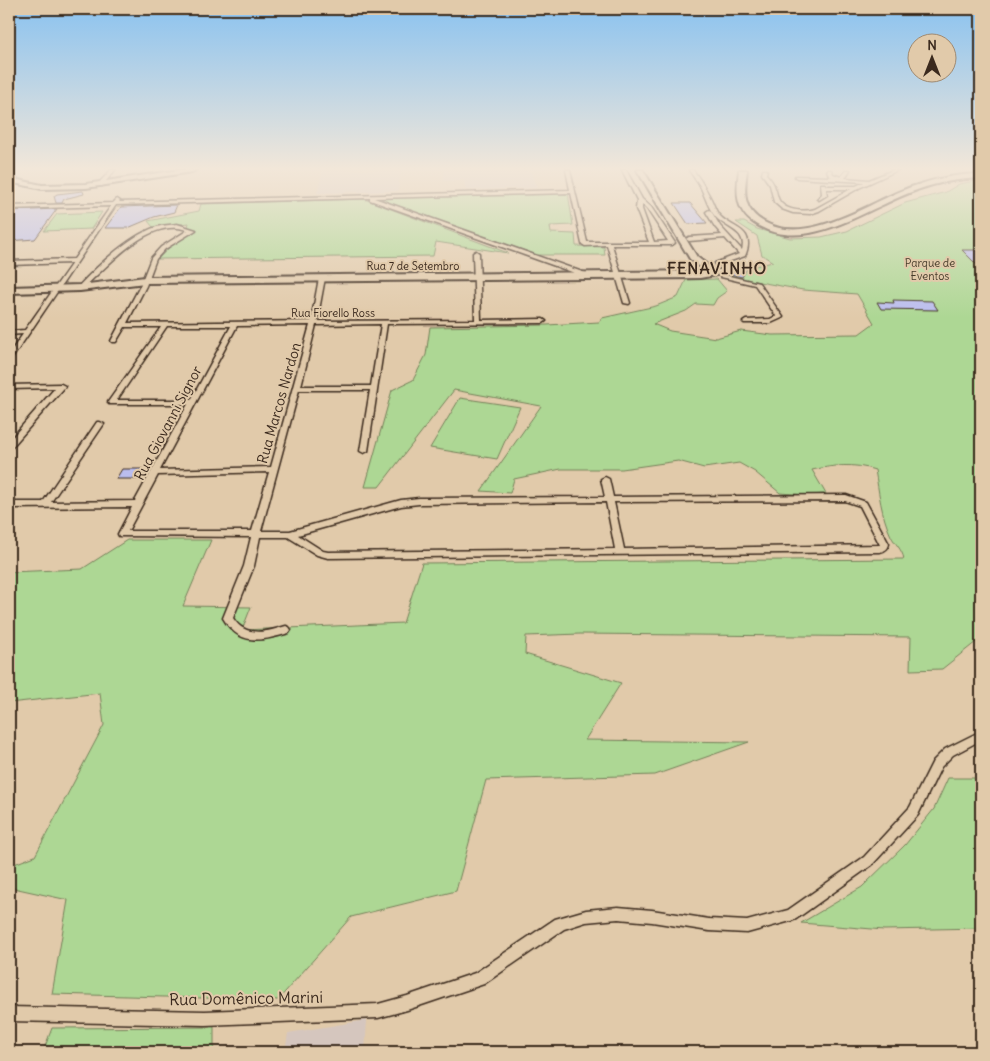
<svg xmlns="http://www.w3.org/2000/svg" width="990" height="1061" font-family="Delius,sans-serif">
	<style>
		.built { fill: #d5c6be }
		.green { fill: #add794; stroke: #748059 }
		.building { fill: #babdee; stroke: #3b2a1e }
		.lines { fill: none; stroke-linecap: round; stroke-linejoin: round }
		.street-casing { stroke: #3b2a1e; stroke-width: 3 }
		.secondary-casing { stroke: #3b2a1e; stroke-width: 4 }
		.street { fill: #e1caaa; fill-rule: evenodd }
		.secondary { fill: #e1caaa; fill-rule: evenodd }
		.labels { text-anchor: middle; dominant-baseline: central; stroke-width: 4; stroke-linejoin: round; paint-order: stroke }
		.far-park-label { font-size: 11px; fill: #463b2a; stroke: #e1caaa }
		.far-street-label { font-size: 11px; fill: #3b2a1e; stroke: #e1caaa }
		.street-label { font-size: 14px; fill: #3b2a1e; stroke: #e1caaa }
		.far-district-label { font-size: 16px; font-weight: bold; letter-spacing: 1px; fill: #3b2a1e; stroke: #e1caaa }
		.near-street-label { font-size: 16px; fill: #3b2a1e; stroke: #e1caaa }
	</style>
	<rect width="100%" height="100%" fill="#e1caaa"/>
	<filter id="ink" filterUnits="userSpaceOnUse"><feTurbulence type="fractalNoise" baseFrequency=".02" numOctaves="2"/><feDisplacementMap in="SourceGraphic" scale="10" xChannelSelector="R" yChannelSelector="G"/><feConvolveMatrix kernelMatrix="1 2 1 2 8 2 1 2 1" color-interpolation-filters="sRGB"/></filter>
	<g filter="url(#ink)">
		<path class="built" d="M323,170H401L398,191L317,193Z
			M444,170H530L537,188L466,190L464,180L444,181Z
			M367,1020L365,1052H285L288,1033Z"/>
		<path class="green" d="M981,180V638L942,669L910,670L911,637L580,634L526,636L525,654L621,683L585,740L749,742L655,775L486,780L456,891L351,917L278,1000L52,994L68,900L9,887V866L35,856L104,725L100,693L9,703V572L82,569L127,540H211L183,606L251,607L242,630L403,623L422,563L904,559C902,549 895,544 891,536C881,515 879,492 875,470C854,463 834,465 812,470L826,494L808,495L780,493L755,472L739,463L704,468L678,461L622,469H561L514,479L510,493L481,491L541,406L454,390L379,487H365L392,390L413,380L426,355L430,327L547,325L599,322L602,318L656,306L678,297L686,280L717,279L727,291L717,298L713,305L696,304L686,311L653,324L670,331L716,338L741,331L772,335L859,334L874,323L857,294L803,290L726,276L734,264L755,266L773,262L762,255L757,236L736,222H744L757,229L790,238L821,237L847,231L905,203L946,192L959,184Z
			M568,193L573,225L550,226L551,233L575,234L576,246L604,247L605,255H537L374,198Z
			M364,199L508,253L436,242L433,256L158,259L187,230L189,223L153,227L148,221L199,211L201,204Z
			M102,212L91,229L44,231L57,214Z
			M460,398L520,407L497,459L430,448Z
			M948,778H981V928L884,930L801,923L862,887L905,845L934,809Z
			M214,1027V1052H43L52,1028Z"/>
		<path class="building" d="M83,191L84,194L64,199L62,203H56L54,196L57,194Z
			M674,203H690L707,223L688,224Z
			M177,205L174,212L154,217L128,228H105L121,207Z
			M57,209L35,239L9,241V211Z
			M962,250H981V269Z
			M736,265L748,267L742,277L730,274Z
			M893,300L932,301L938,310L881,309L877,302L894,303Z
			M122,469H147L143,479H116Z"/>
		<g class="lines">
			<defs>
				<path id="street" d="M111,170H115L102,186H98V184Z
					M566,170H570L587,242H649L636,209L637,200L622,170H626L642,199L651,207L675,243L672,245H612L630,303L629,304L624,303L607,245L585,246L582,244L571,193L374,198L588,274V276L586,277L370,200V198L116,205L11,360L9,361V354L23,334L9,335V331L25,330L72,263L9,265V261L74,259L111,206L9,209V206L113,203L117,199L120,201L119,202L570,190ZM642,204L647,209L668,241L654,242L642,209Z
					M689,170H693C700,179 705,187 710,197C713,202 715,210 719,215C731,229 757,228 745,256L719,265H715V263L739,254L725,238L689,241L686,239L689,237L722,235L715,227L706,212L709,210L711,211L720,226L742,250C748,230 723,228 714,215C708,207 705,196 700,186C697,181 692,175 689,170Z
					M763,170H767L766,174C770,178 773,182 775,188C777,192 777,199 781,203C788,211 805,212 815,209L851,189H826L827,195L819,200L817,199L822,194L821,184H825L826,186H856L864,182L797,178L795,177V176L832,177L829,176L827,170H831L833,174L841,177L846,170H850L845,178L869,180L893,170H898L859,188L819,211L810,214L793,213L782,209L774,202L770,185L762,174Z
					M177,224L196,230L165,249L156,259L146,286L127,323L311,321L319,278L322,276L325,278L317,321L475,320L473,253L476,251L479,253L481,320L543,319L546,321L543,323L387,324L368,451L364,453L360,451L370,390H299L261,531H290L401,500L419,498L605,497L601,479L605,477L609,479L613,497L846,495L866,502L889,544C888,549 885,551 880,552L328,558L317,555L288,537H260L254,566L233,618C245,638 267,632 286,626L289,627L291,630L289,633C261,641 240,647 223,618L244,566L251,537L119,536L118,534L132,507L9,508V502H43L97,422H100L104,424L51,502L135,501L188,404H109L108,402L161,327H125L116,342H112L111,341L140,286L151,258L161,247L188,230C185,230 181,228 177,228C142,225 106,268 82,289L77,288C96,267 134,231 161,226C166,225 172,225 177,224ZM381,324L371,386H301L316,325ZM310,325L271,467L160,470L237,326ZM167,326H231L191,400H117ZM269,472L252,531H128L158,475ZM845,501L860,506L880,545L624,549L614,502ZM606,502L615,549L328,552L323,551L298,535L401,506L419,504Z
					M718,271H722L725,275L759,283L783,317L782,318L771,323H744L743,322L746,320L770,319L776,316L755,285L721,277L717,272Z
					M61,384L65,386L64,388L12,447H9V441L55,388L9,389V385Z
					M981,731V740L953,755L941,767L918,815L872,865L796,919L791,921L747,933L709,931L652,922L618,919L586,922L564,929L484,984L407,1010L378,1018L205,1025L9,1021V1007L205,1011L378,1004L407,996L475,973L555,919L586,910L618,907L652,910L709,919L747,921L788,910L864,857L910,807L933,761L945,749Z"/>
				<path id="secondary" d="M179,170H196L192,172L86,188L42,189L9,182V178L42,185L86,184Z
					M637,170H643L697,257L710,267L711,270H721V274L700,278L145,283L80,291L9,293V287L80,285L145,277L705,271L690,259Z
					M739,170H747C744,192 742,210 764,222C808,247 869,202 911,187C934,179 957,174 981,174V178C959,179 938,182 917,190C870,206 809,254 759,226C735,213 736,194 739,170Z"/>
			</defs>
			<use href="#street" class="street-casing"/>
			<use href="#secondary" class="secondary-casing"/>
			<use href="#street" class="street"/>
			<use href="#secondary" class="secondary"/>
		</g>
	</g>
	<linearGradient id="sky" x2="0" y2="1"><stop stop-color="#89c2f0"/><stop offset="0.53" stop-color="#f2e7d9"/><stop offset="1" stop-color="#f2e7d9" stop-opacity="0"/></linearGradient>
	<rect width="990" height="318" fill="url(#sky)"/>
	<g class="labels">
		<g class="far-park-label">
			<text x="930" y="263">Parque de<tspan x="930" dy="13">Eventos</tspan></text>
		</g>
		<g class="far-street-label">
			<text x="413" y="266">Rua 7 de Setembro</text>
			<text x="333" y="313">Rua Fiorello Ross</text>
		</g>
		<g class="street-label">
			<text transform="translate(279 403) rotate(-74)">Rua Marcos Nardon</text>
			<text transform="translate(168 423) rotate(-62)">Rua Giovanni Signor</text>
		</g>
		<g class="far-district-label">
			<text x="717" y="268">FENAVINHO</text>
		</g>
		<g class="near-street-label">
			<text transform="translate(246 998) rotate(-1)">Rua Domênico Marini</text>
		</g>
	</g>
	<rect width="990" height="1061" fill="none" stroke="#e1caaa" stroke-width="30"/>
	<rect x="15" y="15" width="960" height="1031" fill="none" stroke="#3b2a1e" stroke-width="2" filter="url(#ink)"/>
	<g transform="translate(932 58)"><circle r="24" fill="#e1caaa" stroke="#9f8a72"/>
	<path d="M0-4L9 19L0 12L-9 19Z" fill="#3b2a1e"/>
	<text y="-8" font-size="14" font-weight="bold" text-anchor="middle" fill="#3b2a1e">N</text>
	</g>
</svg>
